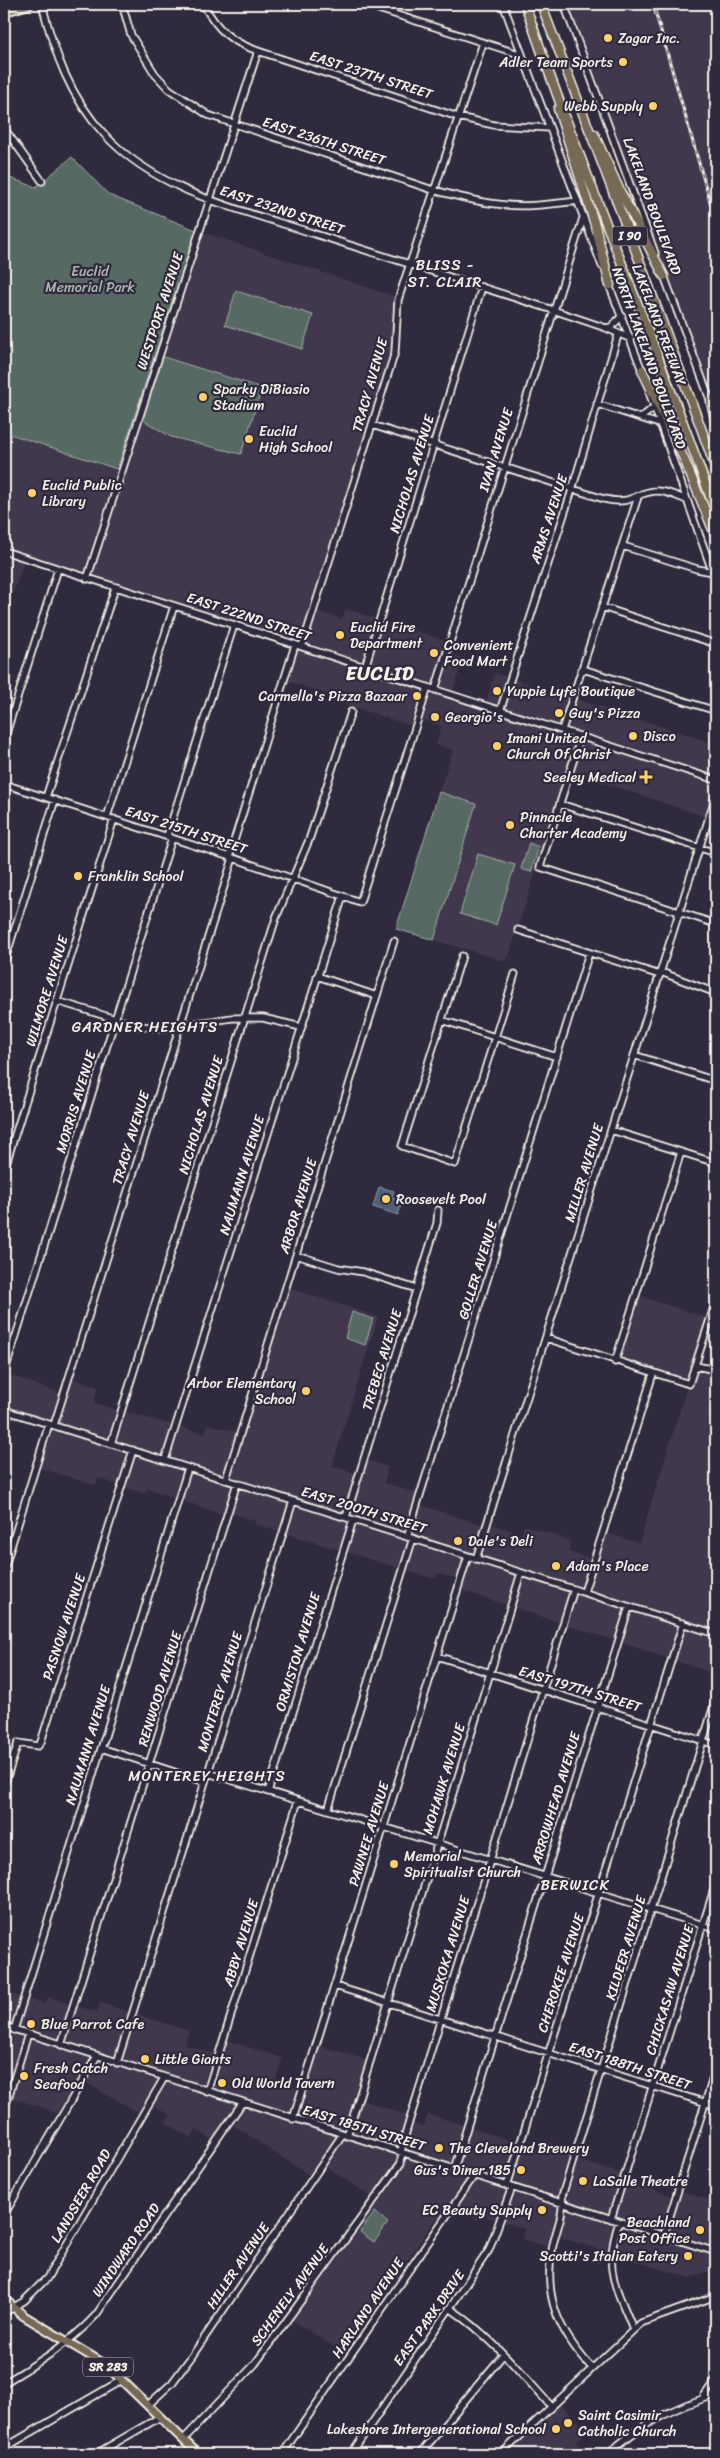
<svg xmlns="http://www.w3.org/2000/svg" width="720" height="2458" font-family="Sriracha,sans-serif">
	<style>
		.built { fill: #42394e }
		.green { fill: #566963; stroke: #a5ada6 }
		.water { fill: #4d6178; stroke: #909ba5 }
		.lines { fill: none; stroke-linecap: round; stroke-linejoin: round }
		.minor-casing { stroke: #f4f1e8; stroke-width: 9 }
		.major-casing { stroke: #f4f1e8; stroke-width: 11 }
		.highway-casing { stroke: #f4f1e8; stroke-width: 11 }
		.minor { stroke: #2f2a3d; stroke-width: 5.5 }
		.major { stroke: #766a54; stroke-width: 7 }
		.highway { stroke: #766a54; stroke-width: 8 }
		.rail-casing { stroke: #f4f1e8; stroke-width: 3 }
		.rail { stroke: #2f2a3d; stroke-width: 1; stroke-dasharray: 4; stroke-linecap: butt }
		.poi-dot { fill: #ffd166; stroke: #2f2a3d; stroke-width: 2 }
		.labels { text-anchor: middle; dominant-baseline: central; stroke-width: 4.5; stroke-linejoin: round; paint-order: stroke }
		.shield { fill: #2f2a3d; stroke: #b9b5b5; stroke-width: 1 }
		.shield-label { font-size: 12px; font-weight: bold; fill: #f4f1e8 }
		.poi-label { font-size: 14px; fill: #f4f1e8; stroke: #2f2a3d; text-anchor: start }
		.street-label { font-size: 14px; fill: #f4f1e8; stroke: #2f2a3d }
		.park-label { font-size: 14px; fill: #adb4ac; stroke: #2f2a3d }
		.neighbourhood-label { font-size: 15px; letter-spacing: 1px; fill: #f4f1e8; stroke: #2f2a3d }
		.district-label { font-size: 19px; font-weight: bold; letter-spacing: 1px; fill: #f4f1e8; stroke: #2f2a3d }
	</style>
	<rect width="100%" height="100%" fill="#2f2a3d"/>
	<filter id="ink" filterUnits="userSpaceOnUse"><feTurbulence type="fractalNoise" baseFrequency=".02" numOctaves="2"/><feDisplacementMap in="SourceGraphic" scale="10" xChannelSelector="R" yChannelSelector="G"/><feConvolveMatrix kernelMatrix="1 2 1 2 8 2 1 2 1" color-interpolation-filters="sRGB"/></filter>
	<g filter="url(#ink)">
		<path class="built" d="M564,4H716V417Z
			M202,232L396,297L393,310L391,351L309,617L301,638L296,642L93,577L92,570Z
			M4,432L121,471L87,579L25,558L13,594L4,591Z
			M346,609L450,642L447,652L463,658L452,695L485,706L495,673L716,744V820L570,772L581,737L540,723L539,727L575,739L576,744L509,956L506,961L502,960L434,940L476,804L439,792L453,750L436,745L441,726L418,719L415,727L329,699L330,695L285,680L295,645L302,647L314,610L342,619Z
			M289,1288L378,1317L332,1466L359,1474L364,1459L388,1467L384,1483L420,1494L417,1504L486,1526L488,1523L521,1534L524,1525L571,1541L568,1552L594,1560L603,1532L639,1543L688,1384L615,1362L636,1295L711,1319L696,1365L716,1370V1674L458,1589L460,1580L438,1573L435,1579L255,1524L256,1521L229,1512L227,1516L147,1488L144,1494L98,1478L95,1485L36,1467L49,1424L4,1410V1368V1373L63,1394L69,1377L98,1387L94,1403L205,1434L208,1424L240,1433L226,1480L318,1509L320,1505L230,1477Z
			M4,1992L45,2004L48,1997L97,2012L100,2003L189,2031L185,2045L218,2055L224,2039L282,2058L275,2082L302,2090L317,2045L370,2061L358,2099L411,2116L409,2122L424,2127L428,2114L543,2151L546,2141L576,2150L574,2159L625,2175L624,2181L675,2197L678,2190L716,2202V2283L712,2270L690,2278L556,2236L552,2248L522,2239L525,2229L481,2215L477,2220L454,2205L441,2223L435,2220L344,2353L292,2320L390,2187L386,2185L375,2199L322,2164L313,2178L229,2122L215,2142L196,2129L191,2138L165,2122L170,2115L150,2103L143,2115L83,2081L63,2115L4,2095Z
			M557,2401L587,2431L576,2441L588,2454H522L512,2444Z"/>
		<path class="green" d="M72,157L109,195L196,230L117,469L4,432V176L36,187Z
			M236,291L313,315L302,349L225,325Z
			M160,356L262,388L241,454L171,437L140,418Z
			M439,792L476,804L434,940L396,929Z
			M529,843L539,847L531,872L521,869Z
			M478,854L515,865L496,925L460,914Z
			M352,1312L373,1319L365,1345L345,1338Z
			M375,2212L388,2223L374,2242L360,2232Z"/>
		<path class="water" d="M379,1187L394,1191L392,1197L402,1201L398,1215L373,1207Z"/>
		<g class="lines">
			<defs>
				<path id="minor" d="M42,4C54,52 70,98 105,135C159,193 243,210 315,234C394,260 474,284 553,310L606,328L631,339
					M122,4L131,35L155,74L169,89L208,115L433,190C454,195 475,202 497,204C524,208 551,204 578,201
					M203,4C218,30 229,41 258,51L458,117L494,125L550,128
					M363,4L522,55
					M503,4L602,266
					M564,4L655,253
					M4,128L42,181
					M663,273L712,405
					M608,282L643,373
					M606,328L611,327L622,316
					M649,392L716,582
					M597,404L659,424
					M641,418L654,407
					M372,425L604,499C634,506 634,492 656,491C666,490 678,497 687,500
					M623,546L697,569L713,572
					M4,551L716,780
					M87,579L258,51
					M602,607L716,644
					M302,647L395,352L398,300L483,43
					M365,667L482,287
					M583,669L716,711
					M435,690L583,218
					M500,711L572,490L618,335
					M562,730L638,497
					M581,736L540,867L716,924
					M4,740L58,569
					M4,784L233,858L360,902L428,687
					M46,797L115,588
					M560,804L716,853
					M107,817L174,606
					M167,836L234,625
					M229,857L295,645
					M518,930L660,975
					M462,956L402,1146L455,1164L515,974
					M4,963L55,800
					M661,972L716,993
					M317,976L377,996
					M57,1001L138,1026L163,1028L232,1018H263L301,1027
					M442,1020L557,1057
					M634,1055L716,1081
					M611,1130L716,1163
					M4,1170L114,819
					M296,1255L338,1268L363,1272L417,1289
					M546,1338L689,1384L716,1301
					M615,1362L681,1152
					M696,1366L716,1370
					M4,1374L172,838
					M4,1410L716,1634
					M54,1425L233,858
					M111,1444L276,918L309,840L351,712
					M165,1460L343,896
					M226,1479L394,941
					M346,1517L437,1223L438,1210
					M407,1537L589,953
					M476,1559L716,795
					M4,1569L49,1424
					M584,1592L653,1374
					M437,1656L716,1745
					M101,1748L205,1782
					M208,1773L716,1929
					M4,1786L18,1743L38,1746L41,1742L133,1450
					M268,1792L353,1520
					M328,1810L413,1538
					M335,1986L716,2106
					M4,2026L716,2252
					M14,2030L188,1468
					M61,2045L237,1483
					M117,2063L293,1501
					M207,2092L298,1801
					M4,2111L28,2034
					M293,2119L468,1556
					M347,2136L521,1573
					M454,2169L629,1607
					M507,2186L683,1623
					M4,2215L97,2056
					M611,2219L716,1883
					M619,2222C603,2271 615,2284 633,2329
					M664,2235L716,2068
					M451,2309C490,2335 520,2372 551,2406
					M4,2313L24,2301L47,2278L164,2078
					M592,2368C558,2331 542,2295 553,2245C557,2227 564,2214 562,2196L716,1699
					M4,2383C38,2363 69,2344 96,2315L242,2103
					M702,2399L716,2379
					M148,2405L172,2383L192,2356L342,2135
					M183,2440L255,2364L401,2163L402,2146L409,2122L574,1589
					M4,2448L122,2380
					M96,2454L160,2417
					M282,2454L474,2176
					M351,2454L489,2250L512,2187
					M420,2454L503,2355
					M501,2454L641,2323L716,2296
					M609,2454C636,2426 678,2405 716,2395"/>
				<path id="major" d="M4,12L30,4
					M4,2299L24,2316L106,2365L198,2454"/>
				<path id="highway" d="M525,4C583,176 657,343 716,514
					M541,4L643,270L716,469
					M558,109L595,225L610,285
					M594,134L620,191L664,276
					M642,370L684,459L716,537
					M711,402L716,423"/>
			</defs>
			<use href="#minor" class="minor-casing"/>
			<use href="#major" class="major-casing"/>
			<use href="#highway" class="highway-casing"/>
			<use href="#minor" class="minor"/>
			<use href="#major" class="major"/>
			<use href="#highway" class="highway"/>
			<defs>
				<path id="rail" d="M653,4L716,222"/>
			</defs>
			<use href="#rail" class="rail-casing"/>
			<use href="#rail" class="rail"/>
		</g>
	</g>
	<g class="poi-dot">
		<circle cx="608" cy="38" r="5"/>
		<circle cx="623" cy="62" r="5"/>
		<circle cx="653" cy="106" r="5"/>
		<circle cx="203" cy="397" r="5"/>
		<circle cx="249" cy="439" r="5"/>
		<circle cx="32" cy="493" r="5"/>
		<circle cx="340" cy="635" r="5"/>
		<circle cx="434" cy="653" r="5"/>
		<circle cx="497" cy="691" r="5"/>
		<circle cx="417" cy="696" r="5"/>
		<circle cx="559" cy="713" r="5"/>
		<circle cx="435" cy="717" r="5"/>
		<circle cx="633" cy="736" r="5"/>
		<circle cx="497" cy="746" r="5"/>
		<path d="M643.5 769.5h5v5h5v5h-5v5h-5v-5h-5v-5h5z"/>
		<circle cx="510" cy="825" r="5"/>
		<circle cx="78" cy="876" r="5"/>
		<circle cx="386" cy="1199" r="5"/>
		<circle cx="306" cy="1391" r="5"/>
		<circle cx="458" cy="1541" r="5"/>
		<circle cx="556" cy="1566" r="5"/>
		<circle cx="394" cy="1864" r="5"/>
		<circle cx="31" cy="2024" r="5"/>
		<circle cx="145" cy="2059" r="5"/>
		<circle cx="24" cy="2076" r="5"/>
		<circle cx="222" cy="2083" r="5"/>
		<circle cx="439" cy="2148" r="5"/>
		<circle cx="521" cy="2170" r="5"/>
		<circle cx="583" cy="2181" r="5"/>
		<circle cx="542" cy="2210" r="5"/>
		<circle cx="700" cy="2230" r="5"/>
		<circle cx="688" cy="2256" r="5"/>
		<circle cx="568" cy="2423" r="5"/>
		<circle cx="556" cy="2429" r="5"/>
	</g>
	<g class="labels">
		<g class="shield">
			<rect x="612.5" y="226.5" width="35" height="19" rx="4"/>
			<rect x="83" y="2357.5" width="50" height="19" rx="4"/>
		</g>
		<g class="shield-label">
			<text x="630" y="236">I 90</text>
			<text x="108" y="2367">SR 283</text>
		</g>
		<g class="poi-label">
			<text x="618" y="38">Zagar Inc.</text>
			<text x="613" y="62" text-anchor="end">Adler Team Sports</text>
			<text x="643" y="106" text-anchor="end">Webb Supply</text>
			<text x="213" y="389">Sparky DiBiasio<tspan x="213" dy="16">Stadium</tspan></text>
			<text x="259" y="431">Euclid<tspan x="259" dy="16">High School</tspan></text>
			<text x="42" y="485">Euclid Public<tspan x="42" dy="16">Library</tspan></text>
			<text x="350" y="627">Euclid Fire<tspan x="350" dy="16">Department</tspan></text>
			<text x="444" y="645">Convenient<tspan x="444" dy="16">Food Mart</tspan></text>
			<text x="507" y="691">Yuppie Lyfe Boutique</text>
			<text x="407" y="696" text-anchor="end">Carmella's Pizza Bazaar</text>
			<text x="569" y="713">Guy's Pizza</text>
			<text x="445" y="717">Georgio's</text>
			<text x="643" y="736">Disco</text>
			<text x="507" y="738">Imani United<tspan x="507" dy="16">Church Of Christ</tspan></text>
			<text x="636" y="777" text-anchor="end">Seeley Medical</text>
			<text x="520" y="817">Pinnacle<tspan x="520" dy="16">Charter Academy</tspan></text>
			<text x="88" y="876">Franklin School</text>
			<text x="396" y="1199">Roosevelt Pool</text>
			<text x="296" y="1383" text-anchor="end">Arbor Elementary<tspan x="296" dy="16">School</tspan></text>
			<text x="468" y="1541">Dale's Deli</text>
			<text x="566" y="1566">Adam's Place</text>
			<text x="404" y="1856">Memorial<tspan x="404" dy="16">Spiritualist Church</tspan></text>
			<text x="41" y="2024">Blue Parrot Cafe</text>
			<text x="155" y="2059">Little Giants</text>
			<text x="34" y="2068">Fresh Catch<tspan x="34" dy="16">Seafood</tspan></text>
			<text x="232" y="2083">Old World Tavern</text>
			<text x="449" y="2148">The Cleveland Brewery</text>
			<text x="511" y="2170" text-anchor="end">Gus's Diner 185</text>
			<text x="593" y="2181">LaSalle Theatre</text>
			<text x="532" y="2210" text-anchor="end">EC Beauty Supply</text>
			<text x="690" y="2222" text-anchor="end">Beachland<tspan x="690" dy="16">Post Office</tspan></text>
			<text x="678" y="2256" text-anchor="end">Scotti's Italian Eatery</text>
			<text x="578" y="2415">Saint Casimir<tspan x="578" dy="16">Catholic Church</tspan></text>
			<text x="546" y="2429" text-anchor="end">Lakeshore Intergenerational School</text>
		</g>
		<g class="street-label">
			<text transform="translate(371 75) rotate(18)">EAST 237TH STREET</text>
			<text transform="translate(324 141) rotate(18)">EAST 236TH STREET</text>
			<text transform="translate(652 206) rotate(70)">LAKELAND BOULEVARD</text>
			<text transform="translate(282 210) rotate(18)">EAST 232ND STREET</text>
			<text transform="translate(160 311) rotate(-72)">WESTPORT AVENUE</text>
			<text transform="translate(659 325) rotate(69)">LAKELAND FREEWAY</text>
			<text transform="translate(649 358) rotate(70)">NORTH LAKELAND BOULEVARD</text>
			<text transform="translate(370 385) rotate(-74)">TRACY AVENUE</text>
			<text transform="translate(496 450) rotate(-73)">IVAN AVENUE</text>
			<text transform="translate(412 474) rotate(-73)">NICHOLAS AVENUE</text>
			<text transform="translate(549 519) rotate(-72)">ARMS AVENUE</text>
			<text transform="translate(249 617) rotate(18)">EAST 222ND STREET</text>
			<text transform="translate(186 830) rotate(18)">EAST 215TH STREET</text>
			<text transform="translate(47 991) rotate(-73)">WILMORE AVENUE</text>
			<text transform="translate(76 1102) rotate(-73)">MORRIS AVENUE</text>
			<text transform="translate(201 1115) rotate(-73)">NICHOLAS AVENUE</text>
			<text transform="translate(131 1138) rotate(-73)">TRACY AVENUE</text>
			<text transform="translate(584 1173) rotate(-73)">MILLER AVENUE</text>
			<text transform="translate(242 1175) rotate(-73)">NAUMANN AVENUE</text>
			<text transform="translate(298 1206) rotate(-73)">ARBOR AVENUE</text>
			<text transform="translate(478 1270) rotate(-73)">GOLLER AVENUE</text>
			<text transform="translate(382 1360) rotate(-73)">TREBEC AVENUE</text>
			<text transform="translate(364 1510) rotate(17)">EAST 200TH STREET</text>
			<text transform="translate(64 1627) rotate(-72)">PASNOW AVENUE</text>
			<text transform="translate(298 1652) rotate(-73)">ORMISTON AVENUE</text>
			<text transform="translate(160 1689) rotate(-73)">RENWOOD AVENUE</text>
			<text transform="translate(580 1689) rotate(17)">EAST 197TH STREET</text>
			<text transform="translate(220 1692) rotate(-73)">MONTEREY AVENUE</text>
			<text transform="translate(88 1745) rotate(-73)">NAUMANN AVENUE</text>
			<text transform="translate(444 1779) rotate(-73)">MOHAWK AVENUE</text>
			<text transform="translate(556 1798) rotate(-73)">ARROWHEAD AVENUE</text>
			<text transform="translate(369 1834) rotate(-73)">PAWNEE AVENUE</text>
			<text transform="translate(241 1943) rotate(-73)">ABBY AVENUE</text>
			<text transform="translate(626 1948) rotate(-73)">KILDEER AVENUE</text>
			<text transform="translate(448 1954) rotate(-73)">MUSKOKA AVENUE</text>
			<text transform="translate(561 1973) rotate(-72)">CHEROKEE AVENUE</text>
			<text transform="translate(670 1990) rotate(-73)">CHICKASAW AVENUE</text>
			<text transform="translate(630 2066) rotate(18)">EAST 188TH STREET</text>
			<text transform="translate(364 2128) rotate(17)">EAST 185TH STREET</text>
			<text transform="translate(81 2196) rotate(-60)">LANDSEER ROAD</text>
			<text transform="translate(126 2250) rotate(-56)">WINDWARD ROAD</text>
			<text transform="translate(238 2266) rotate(-56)">HILLER AVENUE</text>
			<text transform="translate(290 2295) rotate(-54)">SCHENELY AVENUE</text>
			<text transform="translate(368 2308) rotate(-56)">HARLAND AVENUE</text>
			<text transform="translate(429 2318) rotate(-55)">EAST PARK DRIVE</text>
		</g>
		<g class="park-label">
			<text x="90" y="271">Euclid<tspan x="90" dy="16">Memorial Park</tspan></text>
		</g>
		<g class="neighbourhood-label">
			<text x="445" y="265">BLISS -<tspan x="445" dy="17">ST. CLAIR</tspan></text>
			<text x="145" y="1027">GARDNER HEIGHTS</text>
			<text x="207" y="1776">MONTEREY HEIGHTS</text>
			<text x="575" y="1885">BERWICK</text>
		</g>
		<g class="district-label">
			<text x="380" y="673">EUCLID</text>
		</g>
	</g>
	<rect width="720" height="2458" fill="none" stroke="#2f2a3d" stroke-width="20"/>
	<rect x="10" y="10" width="700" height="2438" fill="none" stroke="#f4f1e8" stroke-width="2" filter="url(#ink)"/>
</svg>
